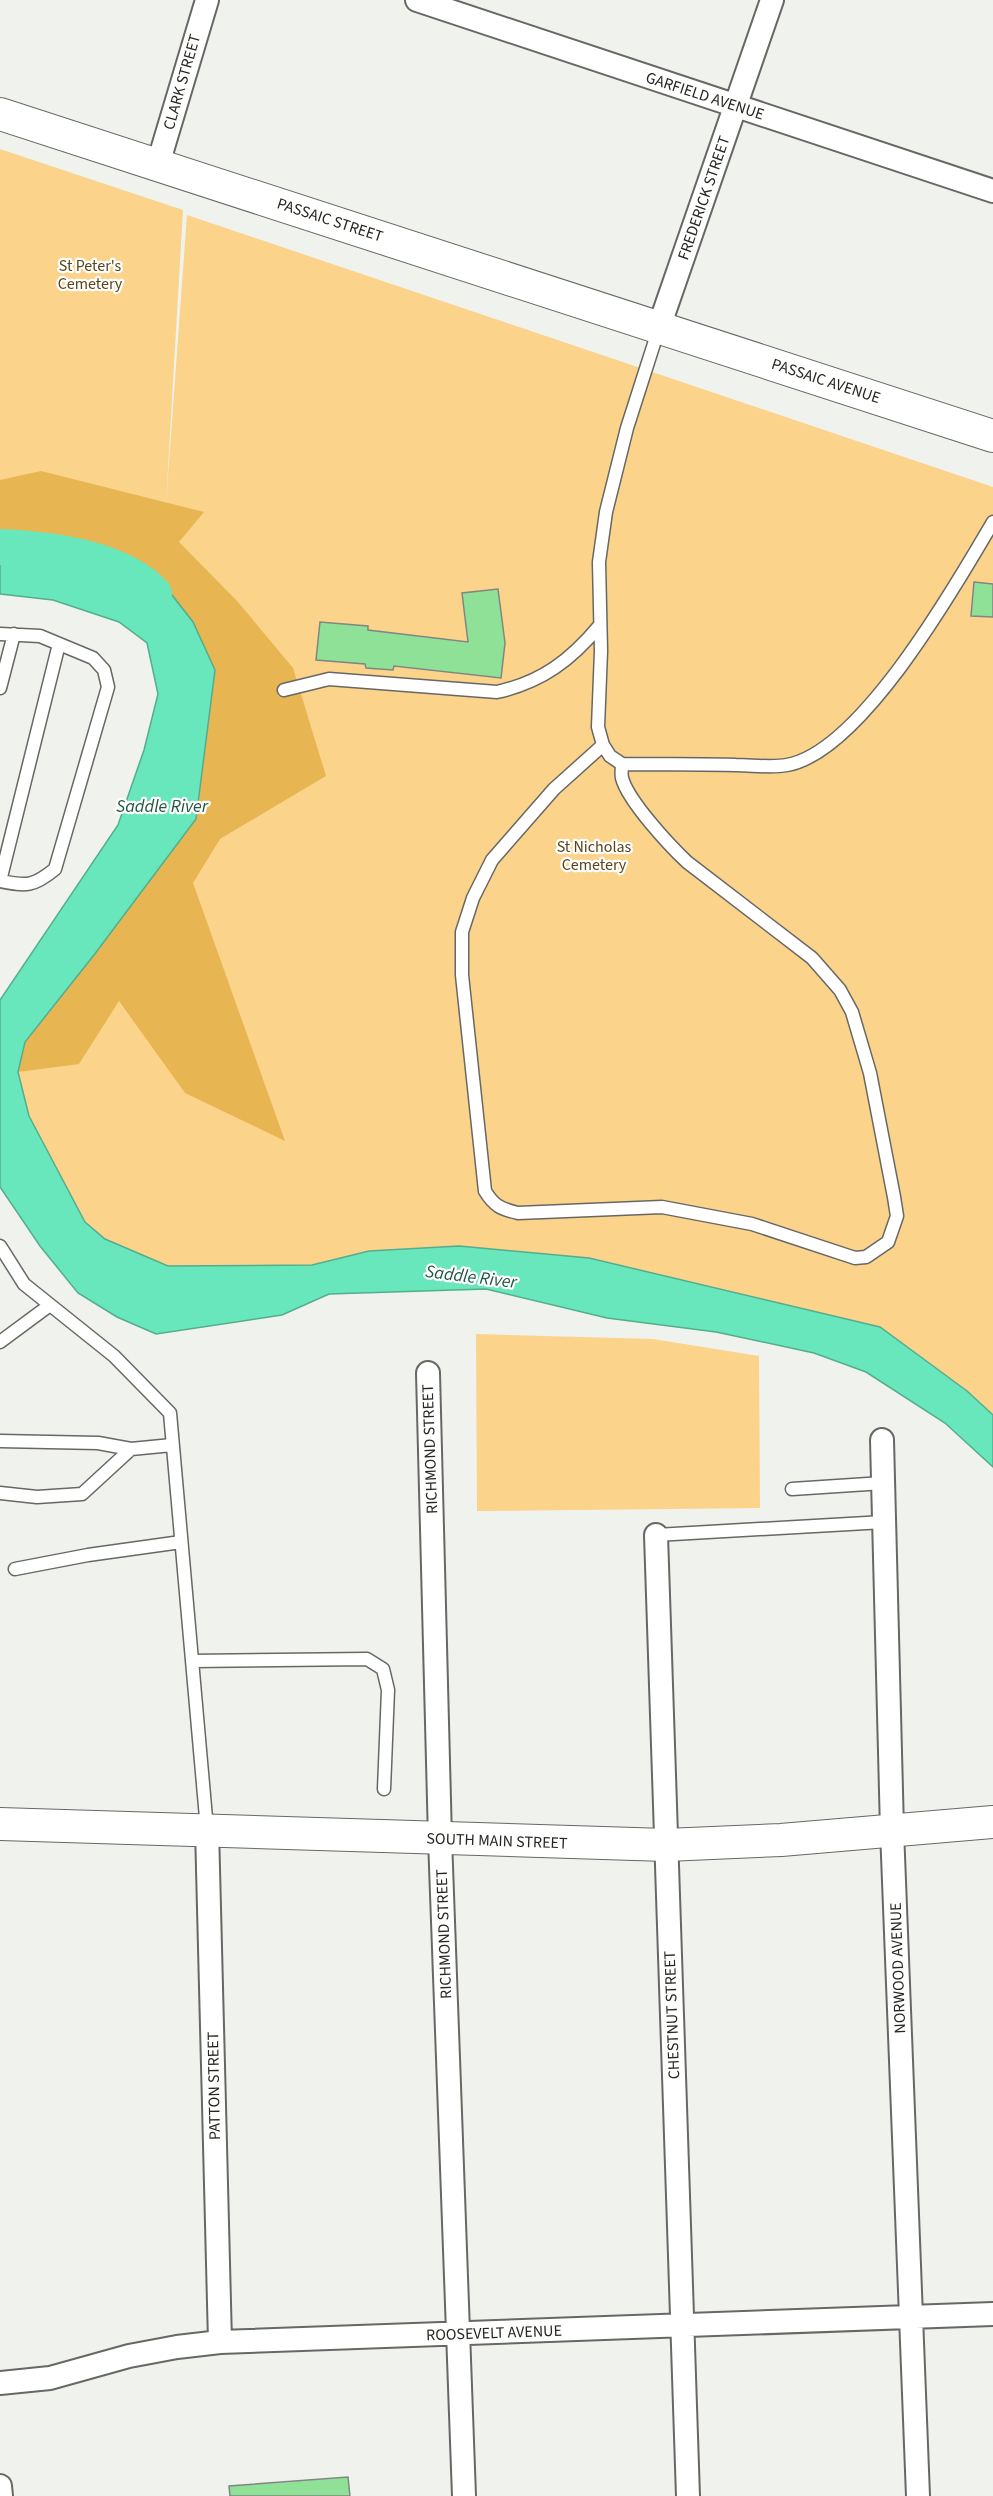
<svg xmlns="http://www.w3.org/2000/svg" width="993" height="2496" font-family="'Source Sans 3',sans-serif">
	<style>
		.green { fill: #fbd38a }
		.forest { fill: #e8b553 }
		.water { fill: #68e6bc; stroke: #54ad8f; stroke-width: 1.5 }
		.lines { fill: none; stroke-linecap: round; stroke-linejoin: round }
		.river { stroke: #68e6bc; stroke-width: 36 }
		.building { fill: #8fe198; stroke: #828683; stroke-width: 1.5 }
		.lane-casing { stroke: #676864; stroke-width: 15 }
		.street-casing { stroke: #676864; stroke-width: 26 }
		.secondary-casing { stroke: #676864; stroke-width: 34 }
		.lane { stroke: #fff; stroke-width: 12 }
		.street { stroke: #fff; stroke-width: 22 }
		.secondary { stroke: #fff; stroke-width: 32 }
		.labels { text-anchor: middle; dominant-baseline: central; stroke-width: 4.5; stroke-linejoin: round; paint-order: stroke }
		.street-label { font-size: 16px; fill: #262725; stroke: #fefffd }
		.park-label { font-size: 16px; fill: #5a441c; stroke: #fefffd }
		.water-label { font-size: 18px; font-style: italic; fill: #215644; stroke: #fefffd }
	</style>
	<rect width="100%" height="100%" fill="#f0f2ed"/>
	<path class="green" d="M0,149L183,210L166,503L187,215L993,487V1415L967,1391L880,1327L589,1258L459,1246L369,1251L312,1265L168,1266L105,1239L85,1222L29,1116L18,1072L215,670L42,546H0Z
		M476,1334L653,1339L759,1356L760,1508L477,1511Z"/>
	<path class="forest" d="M41,471L204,512L179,542L238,602L293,668L326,776L220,839L193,883L285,1141L185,1093L119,1001L79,1064L18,1072L25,1042L94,955L215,670L42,546H0V480Z"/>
	<path class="water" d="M0,546H42L161,581L193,622L215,670L196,819L94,955L25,1042L18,1072L29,1116L85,1222L105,1239L168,1266L312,1265L369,1251L459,1246L589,1258L880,1327L967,1391L993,1415V1467L945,1423L866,1372L814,1353L716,1332L607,1318L486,1289L329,1294L282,1315L156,1334L117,1317L78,1293L40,1246L0,1187V1000L118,825L144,750L158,694L147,643L119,622L53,600L0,594Z"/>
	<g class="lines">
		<path class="river" d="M0,547C48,549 120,557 154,594"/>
	</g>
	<path class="building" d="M974,582L993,584V617L971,616Z
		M498,589L505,643L501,678L394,666L393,670L366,668L365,664L316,660L320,622L368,626V630L468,642L462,593Z
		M348,2477L350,2496H230L229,2486Z"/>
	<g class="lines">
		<defs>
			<path id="lane" d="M659,328L627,428L606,512L599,562L601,651L598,727L603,745L610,756L622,764C660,764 698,764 736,765C752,765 771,768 787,765C861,752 956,585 993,522
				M0,634L40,636L93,658L104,670L108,687L55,869C33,887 27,886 0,881
				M0,688L14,634
				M284,690L329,679L497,692C542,682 571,660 600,625
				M603,745L554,789L492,860L473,898L462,932V975L485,1191C494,1206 501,1209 518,1213L662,1207L752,1224L855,1258L866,1257L888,1242L897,1216L894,1197L870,1073L852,1012L840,990L812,958L687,862C670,846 628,801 622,778C621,774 622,768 622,764
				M0,881L59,644
				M0,1246L24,1284L114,1356L170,1413L207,1829
				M0,1342L50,1305
				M0,1441L98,1443L131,1449L172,1445
				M792,1489L883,1483
				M0,1493L37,1497L82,1494L131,1449
				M656,1535L884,1522
				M15,1569L88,1555L181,1542
				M192,1661L367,1659L383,1669L388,1690L384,1789"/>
			<path id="street" d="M417,0L993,191
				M158,164L207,0
				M659,327L772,0
				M428,1373L440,1839L464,2496
				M882,1440L892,1830L918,2496
				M656,1535L688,2496
				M207,1829L220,2342
				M0,2383L50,2378L129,2356L177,2347L220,2342L993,2314
				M0,2486L1,2496"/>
			<path id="secondary" d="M0,114L993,436
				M0,1824L666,1845L781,1840L993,1822"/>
		</defs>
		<use href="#lane" class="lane-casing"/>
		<use href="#street" class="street-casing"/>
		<use href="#secondary" class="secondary-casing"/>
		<use href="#lane" class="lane"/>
		<use href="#street" class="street"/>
		<use href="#secondary" class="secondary"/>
	</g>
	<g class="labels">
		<g class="street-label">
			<text transform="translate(182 82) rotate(-74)">CLARK STREET</text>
			<text transform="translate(705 96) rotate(18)">GARFIELD AVENUE</text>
			<text transform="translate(704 198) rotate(-71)">FREDERICK STREET</text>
			<text transform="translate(330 220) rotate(18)">PASSAIC STREET</text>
			<text transform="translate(826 381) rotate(18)">PASSAIC AVENUE</text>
			<text transform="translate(430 1449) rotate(-92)">RICHMOND STREET</text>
			<text transform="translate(497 1841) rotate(2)">SOUTH MAIN STREET</text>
			<text transform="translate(444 1934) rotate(-92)">RICHMOND STREET</text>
			<text transform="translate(898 1968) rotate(-92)">NORWOOD AVENUE</text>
			<text transform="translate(672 2015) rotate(-92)">CHESTNUT STREET</text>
			<text transform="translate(214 2086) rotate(-91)">PATTON STREET</text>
			<text transform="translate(494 2333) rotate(-2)">ROOSEVELT AVENUE</text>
		</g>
		<g class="park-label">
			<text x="90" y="266">St Peter's<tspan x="90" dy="18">Cemetery</tspan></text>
			<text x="594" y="847">St Nicholas<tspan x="594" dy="18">Cemetery</tspan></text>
		</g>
		<g class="water-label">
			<text x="162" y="806">Saddle River</text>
			<text transform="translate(471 1277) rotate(7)">Saddle River</text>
		</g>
	</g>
</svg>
